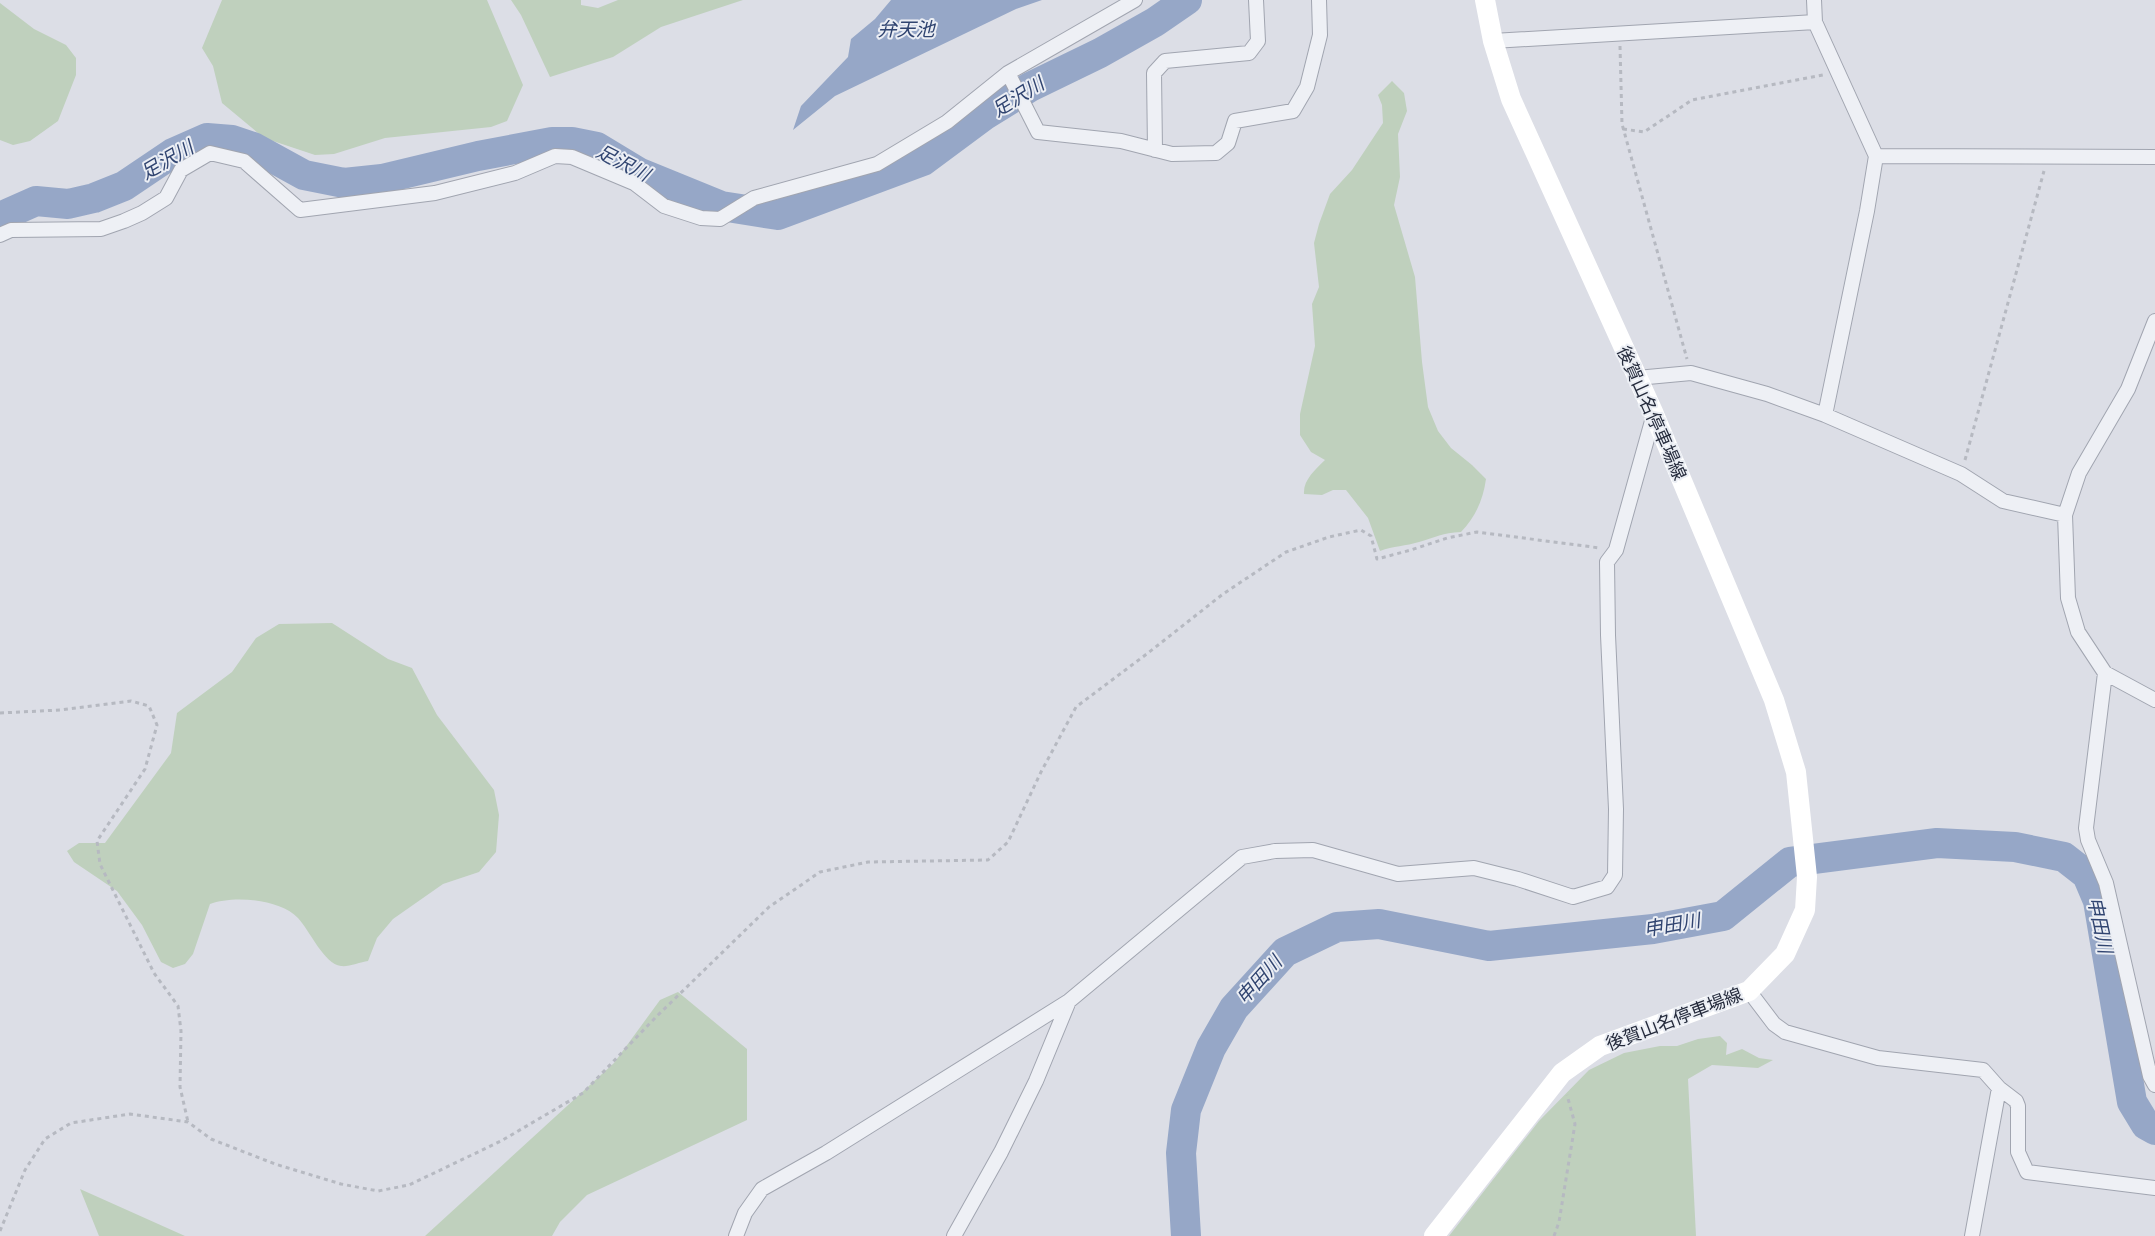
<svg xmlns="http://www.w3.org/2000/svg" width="2155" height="1236" font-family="'Work Sans','Noto Sans JP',sans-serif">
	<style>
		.green { fill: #bfd0bd }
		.water { fill: #96a7c7 }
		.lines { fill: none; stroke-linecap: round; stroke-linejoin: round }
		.river { stroke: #96a7c7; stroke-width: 30 }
		.street-casing { stroke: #a1a5b0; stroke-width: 16 }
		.path { stroke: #b6b9c1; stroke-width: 3; stroke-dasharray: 4 4; stroke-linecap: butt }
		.street { stroke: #eef0f5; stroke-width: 14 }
		.secondary { stroke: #fff; stroke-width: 20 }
		.labels { text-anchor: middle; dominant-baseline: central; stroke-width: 4; stroke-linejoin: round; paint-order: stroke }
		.street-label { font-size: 18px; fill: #252b3c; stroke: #ebeef4 }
		.water-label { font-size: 19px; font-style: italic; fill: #304470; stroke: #ebeef4 }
	</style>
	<rect width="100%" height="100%" fill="#dcdee6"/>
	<path class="green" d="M222,0H487L523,85L507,121L491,127L385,138L334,154L315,155L264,138L222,103L213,66L202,48Z
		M511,0H581V5L598,8L618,0H743L661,27L613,57L550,77L521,15Z
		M0,3L34,29L66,45L76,58V75L58,121L30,141L13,145L0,140Z
		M1392,81L1404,93L1407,111L1398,134L1400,177L1394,205L1415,277L1422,362L1428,407L1438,431L1451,448L1472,465L1486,479C1483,500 1476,516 1461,532C1442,533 1436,537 1419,542C1406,546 1393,546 1380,551L1368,518L1346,490H1333L1322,495L1304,494C1303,480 1315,470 1325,460L1311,452L1300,435V414L1315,346L1312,304L1319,287L1314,243L1319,224L1330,194L1352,170L1383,123L1382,105L1378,95Z
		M332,623L388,659L412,668L437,715L494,790L499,815L496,852L479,872L443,884L393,919L377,938L368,961C360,962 349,967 341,966C324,964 310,931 298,918C280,899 233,895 210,904L193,954L185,964L173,968L161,962L142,925L117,891L74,862L67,851L79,843H105L171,753L177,713L232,672L256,638L279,624Z
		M678,992L747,1049V1120L587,1195L560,1222L552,1236H425L614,1063L660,1000Z
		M1720,1036L1727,1043L1726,1055L1742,1049L1759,1058L1773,1060L1758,1068L1712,1065L1688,1079L1696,1236H1449L1539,1121L1589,1070L1624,1053L1660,1046H1677L1698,1039Z
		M80,1189L185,1236H99Z"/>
	<path class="water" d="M891,0H1042L1016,9L835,96L793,130L801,106L848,57L851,39L875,19Z"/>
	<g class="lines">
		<path class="river" d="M0,217L36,201L68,204L94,198L124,186L173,153L207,138L232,140L253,147L304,175L344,183L382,179L478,156L552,142H572L597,147L640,173L721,206L778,215L923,161L985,115L1030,87L1100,53L1155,22L1187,0
			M1186,1236L1181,1153L1186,1110L1211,1048L1234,1008L1285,952L1337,927L1379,924L1489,946L1653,929L1723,916L1790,862L1937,843L2015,847L2064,857L2087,875L2098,901L2132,1102L2146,1125L2155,1130"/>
		<defs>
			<path id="street" d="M1814,0L1815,22L1876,156L1867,211L1825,415
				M1493,41L1815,22
				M1008,73L1038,132L1121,141L1172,154L1216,153L1228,143L1235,121L1293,111L1307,87L1320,35L1319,0
				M1155,150L1154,73L1165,61L1249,53L1258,41L1256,0
				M1876,156L2155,157
				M0,235L11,230L101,229L124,221L142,213L166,198L181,170L210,153L244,161L300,210L435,193L515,173L555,156L572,157L634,183L664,206L701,218L720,219L754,198L877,164L947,122L1008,73L1135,0
				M1637,378L1691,373L1767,394L1825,415L1961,474L2003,501L2065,515L2068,598L2078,632L2105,673L2155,700
				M2065,515L2079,473L2128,389L2155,321
				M2105,673L2086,828L2088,840L2106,883L2150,1076L2155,1085
				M1749,991L1774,1024L1785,1032L1878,1058L1983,1070L1999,1088L1972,1236
				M1999,1088L2016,1101L2018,1106V1152L2027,1172L2155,1188
				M736,1236L745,1213L762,1189L826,1153L1069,1001L1242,857L1275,851L1313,850L1398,874L1474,868L1518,879L1573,897L1607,887L1615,875L1616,809L1608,635L1607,562L1616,550L1654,414
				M954,1236L1001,1152L1036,1081L1069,1001"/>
		</defs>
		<use href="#street" class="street-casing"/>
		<path class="path" d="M1620,46L1622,124L1687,359
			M1623,129L1644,132L1692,100L1823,75
			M1965,460L2044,171
			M0,713L60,710L131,701L149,706L157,725L145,769L97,841L100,864L154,973L178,1006L181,1031L180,1087L188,1122
			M0,1231L25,1170L45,1139L71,1123L130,1114L188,1122L211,1139L275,1164L341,1184L378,1191L409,1185L501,1141L583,1093L656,1017L769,907L820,872L868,862L988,860L1008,842L1041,772L1076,707L1148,653L1223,594L1286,552L1329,537L1361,530L1371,536L1377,559L1411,550L1447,538L1477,532L1600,548
			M1554,1236L1559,1222L1575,1124L1567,1095"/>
		<use href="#street" class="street"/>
		<path class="secondary" d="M1434,1236L1562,1073L1600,1046L1749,991L1785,954L1805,910L1807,877L1796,772L1774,700L1654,414L1511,99L1493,41L1485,0"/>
	</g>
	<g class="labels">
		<g class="street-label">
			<text transform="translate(1652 413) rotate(66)">後賀山名停車場線</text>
			<text transform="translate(1674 1019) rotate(-21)">後賀山名停車場線</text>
		</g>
		<g class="water-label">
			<text x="906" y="29">弁天池</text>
			<text transform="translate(1018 97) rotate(-32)">足沢川</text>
			<text transform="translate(167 160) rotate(-30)">足沢川</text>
			<text transform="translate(623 163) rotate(27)">足沢川</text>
			<text transform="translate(1672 925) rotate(-10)">申田川</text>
			<text transform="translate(2100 925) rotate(78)">申田川</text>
			<text transform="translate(1259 980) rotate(-48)">申田川</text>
		</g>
	</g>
</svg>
